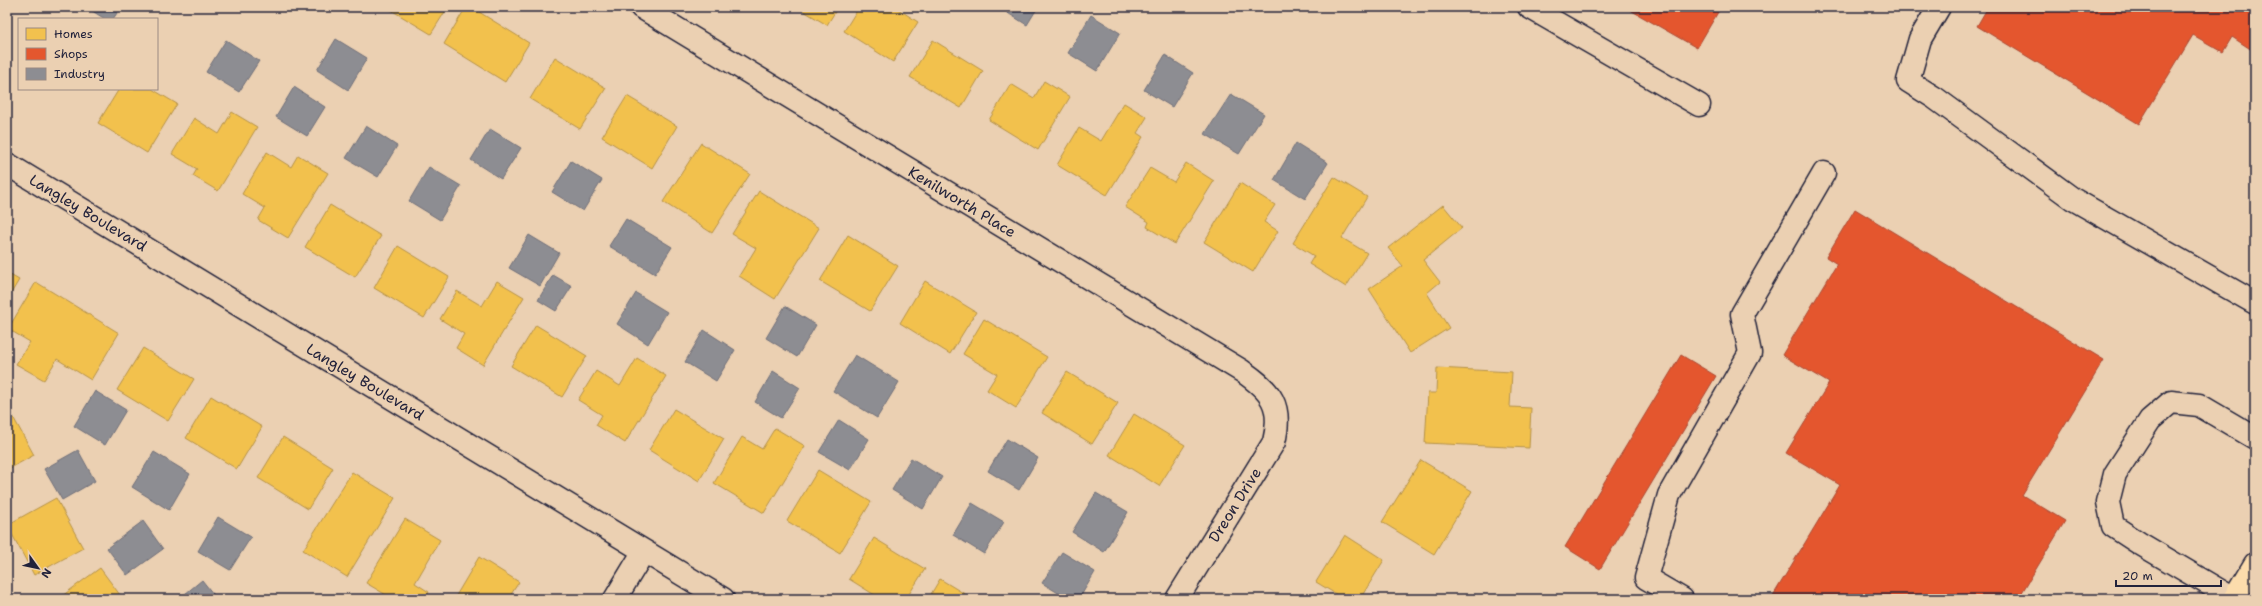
<svg xmlns="http://www.w3.org/2000/svg" width="2262" height="606" font-family="'Shantell Sans',sans-serif">
	<style>
		.homes { fill: #f2c14e; stroke: #b49148 }
		.shops { fill: #e4572e; stroke: #aa4732 }
		.industry { fill: #8d8d92; stroke: #6d6d78 }
		.lines { fill: none; stroke-linecap: round; stroke-linejoin: round }
		.minor-casing { stroke: #22223b; stroke-width: 25 }
		.major-casing { stroke: #22223b; stroke-width: 25 }
		.minor { stroke: #ebd0b2; stroke-width: 22 }
		.major { stroke: #fcdcac; stroke-width: 22 }
		.labels { text-anchor: middle; dominant-baseline: central; stroke-width: 4; stroke-linejoin: round; paint-order: stroke }
		.street-label { font-size: 15px; fill: #22223b; stroke: #ebd0b2 }
	</style>
	<rect width="100%" height="100%" fill="#ebd0b2"/>
	<filter id="ink" filterUnits="userSpaceOnUse"><feTurbulence type="fractalNoise" baseFrequency=".025" numOctaves="2"/><feDisplacementMap in="SourceGraphic" scale="8" xChannelSelector="R" yChannelSelector="G"/><feConvolveMatrix kernelMatrix="1 2 1 2 8 2 1 2 1" color-interpolation-filters="sRGB"/></filter>
	<g filter="url(#ink)">
		<path class="homes" d="M386,7H448L431,34Z
			M466,7H471L529,43L505,82L444,44Z
			M797,7H838L827,25Z
			M859,7H895L918,22L893,62L844,31Z
			M933,40L983,71L961,108L910,77Z
			M555,57L606,88L580,129L530,99Z
			M1044,81L1070,97L1038,150L989,120L1011,84L1034,98Z
			M119,89H152L177,104L147,153L98,123Z
			M627,96L677,126L652,168L602,137Z
			M1124,103L1147,117L1137,133L1143,137L1107,195L1057,165L1079,128L1101,141Z
			M232,112L257,127L218,191L193,176L197,169L172,154L194,118L219,134Z
			M701,143L750,174L712,233L663,202Z
			M267,152L291,167L298,155L328,173L288,238L258,220L265,208L242,194Z
			M1186,163L1214,181L1175,244L1147,227L1149,222L1125,207L1150,168L1174,182Z
			M1334,177L1367,197L1342,238L1367,253L1346,287L1309,264L1314,256L1293,243Z
			M1240,183L1275,205L1264,222L1278,231L1253,272L1204,242Z
			M759,191L819,228L775,299L739,276L756,248L732,234Z
			M330,205L381,236L355,277L305,247Z
			M1443,205L1462,228L1423,260L1440,282L1427,293L1449,328L1410,353L1369,289L1403,266L1388,248Z
			M848,235L898,266L870,311L820,281Z
			M398,246L449,277L424,318L374,288Z
			M7,273L19,280L7,300Z
			M497,281L524,297L483,365L456,348L464,334L440,319L457,291L482,306Z
			M925,281L976,312L950,354L900,323Z
			M36,282L119,333L91,380L57,359L44,380L16,364L30,342L8,329Z
			M984,319L1047,357L1016,408L987,390L997,374L963,354Z
			M536,325L587,356L562,397L511,366Z
			M143,348L194,379L168,421L117,390Z
			M637,358L666,376L625,443L596,425L602,415L578,400L596,371L620,386Z
			M1437,368L1512,372L1510,407L1531,408L1529,448L1425,443L1428,393H1436Z
			M1067,372L1118,403L1092,444L1042,413Z
			M211,396L262,427L237,469L186,438Z
			M7,406L34,455L7,470Z
			M674,409L724,439L699,481L649,450Z
			M1134,414L1185,445L1159,486L1109,455Z
			M775,428L805,446L764,513L714,483L742,437L762,449Z
			M283,437L333,468L308,509L258,478Z
			M1421,460L1472,491L1434,554L1382,522Z
			M818,470L871,502L840,553L787,521Z
			M352,472L395,498L347,577L303,550Z
			M56,498L83,548L34,575L7,525Z
			M405,519L440,540L415,583L429,592L425,599H393L366,583Z
			M1345,535L1384,560L1360,599H1344L1316,582Z
			M874,538L925,569L906,599H881L849,579Z
			M479,557L519,582L508,599H454Z
			M100,568L123,599H58Z
			M940,579L973,599H928Z"/>
		<path class="shops" d="M1625,7H1721L1697,48Z
			M1988,7H2255V52L2232,37L2223,52L2193,35L2139,124L1977,26Z
			M1855,209L2104,360L2022,495L2065,521L2018,599H1771L1840,485L1786,453L1829,383L1782,355L1837,264L1826,257Z
			M1681,355L1716,376L1600,569L1565,547Z"/>
		<path class="industry" d="M86,7H121L113,19H105Z
			M998,7H1038L1027,25Z
			M1091,15L1120,33L1097,71L1068,53Z
			M336,39L367,58L348,90L317,70Z
			M226,40L259,61L239,92L206,72Z
			M1165,55L1193,73L1172,107L1144,90Z
			M294,87L325,107L307,136L276,117Z
			M1231,94L1264,114L1239,154L1205,134Z
			M366,126L397,146L378,177L346,158Z
			M490,129L521,148L501,179L471,160Z
			M1296,143L1328,163L1305,199L1274,180Z
			M571,161L602,180L583,211L552,192Z
			M429,167L461,186L440,220L409,201Z
			M626,219L672,247L655,274L609,246Z
			M529,235L559,253L540,286L509,268Z
			M553,275L572,286L556,311L538,300Z
			M636,293L667,312L648,344L617,324Z
			M785,306L816,325L797,357L766,338Z
			M704,330L735,350L716,381L685,362Z
			M855,355L899,382L877,418L833,391Z
			M773,371L800,388L781,418L755,402Z
			M95,391L126,410L105,445L74,426Z
			M839,420L869,439L850,470L819,452Z
			M1007,439L1038,458L1019,490L988,471Z
			M78,450L95,481L62,500L44,469Z
			M154,452L190,474L169,510L132,487Z
			M911,458L942,477L923,509L892,490Z
			M1096,493L1128,512L1104,552L1072,532Z
			M972,503L1004,522L984,554L953,535Z
			M218,517L251,537L230,570L198,551Z
			M143,521L163,549L127,575L107,548Z
			M1062,552L1095,572L1079,599H1068L1042,583Z
			M202,580L217,599H179Z"/>
		<g class="lines">
			<defs>
				<path id="minor" d="M641,7L1242,371C1271,391 1283,405 1274,442L1177,599
					M1529,7L1699,105
					M1939,7L1920,39L1908,81L1935,98L2073,199L2255,303
					M7,164L723,599
					M615,599L644,551
					M1682,599L1646,578L1669,495L1750,353L1742,314L1824,173
					M2234,599L2139,543L2113,526L2108,502L2115,474L2150,420L2171,402L2199,405L2255,438"/>
				<path id="major" d="M2234,599L2255,564"/>
			</defs>
			<use href="#minor" class="minor-casing"/>
			<use href="#major" class="major-casing"/>
			<use href="#minor" class="minor"/>
			<use href="#major" class="major"/>
		</g>
	</g>
	<g class="labels">
		<g class="street-label">
			<text transform="translate(962 202) rotate(31)">Kenilworth Place</text>
			<text transform="translate(88 213) rotate(31)">Langley Boulevard</text>
			<text transform="translate(365 382) rotate(31)">Langley Boulevard</text>
			<text transform="translate(1235 505) rotate(-58)">Dreon Drive</text>
		</g>
	</g>
	<rect width="2262" height="606" fill="none" stroke="#ebd0b2" stroke-width="24"/>
	<rect x="12" y="12" width="2238" height="582" fill="none" stroke="#22223b" stroke-width="1.5" filter="url(#ink)"/>
	<rect x="18" y="18" width="140" height="72" fill="#ebd0b2" stroke="#9b8a82"/>
	<rect x="26" y="28" width="20" height="12" fill="#f2c14e" stroke="#9b8a82"/>
	<text x="54" y="38" font-size="12" fill="#22223b">Homes</text>
	<rect x="26" y="48" width="20" height="12" fill="#e4572e" stroke="#9b8a82"/>
	<text x="54" y="58" font-size="12" fill="#22223b">Shops</text>
	<rect x="26" y="68" width="20" height="12" fill="#8d8d92" stroke="#9b8a82"/>
	<text x="54" y="78" font-size="12" fill="#22223b">Industry</text>
	<g transform="translate(38 568) rotate(123)" stroke="#ebd0b2" stroke-width="3" paint-order="stroke">
	<path d="M0-3L7 15L0 10L-7 15Z" fill="#22223b"/>
	<text y="-6" font-size="11" font-weight="bold" text-anchor="middle" fill="#22223b">N</text>
	</g>
	<path d="M2116 580v6h105v-6" fill="none" stroke="#22223b" stroke-width="2"/>
	<text x="2122" y="580" font-size="12" fill="#22223b" stroke="#ebd0b2" stroke-width="3" paint-order="stroke">20 m</text>
</svg>
